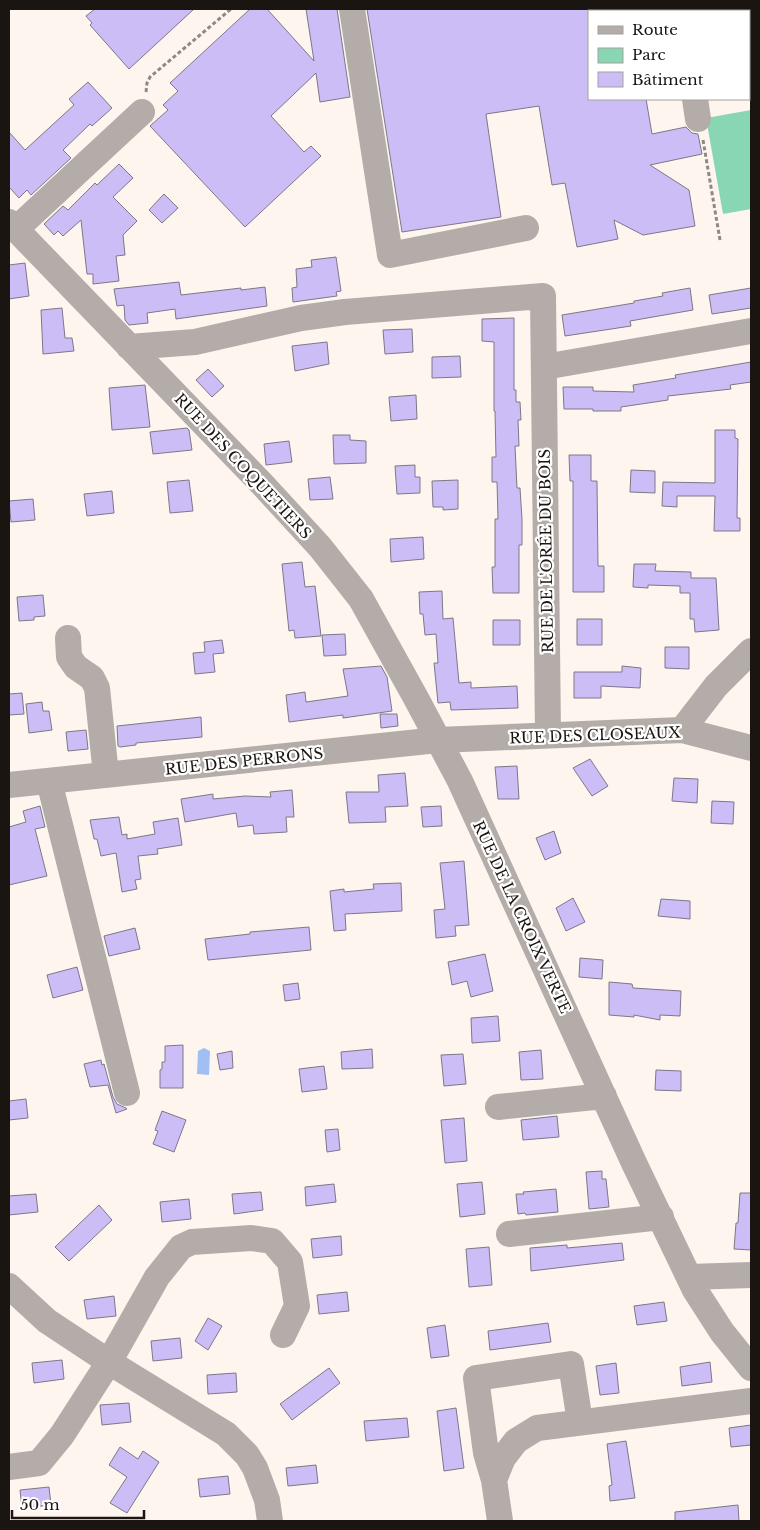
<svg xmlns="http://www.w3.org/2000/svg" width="760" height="1530" font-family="'Libre Baskerville',serif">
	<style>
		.green { fill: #89d7b2 }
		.water { fill: #a0c0f4 }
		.building { fill: #ccbdf7; stroke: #7c7887 }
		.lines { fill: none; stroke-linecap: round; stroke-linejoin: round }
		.path { stroke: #8f8883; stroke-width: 3; stroke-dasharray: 4 2.5; stroke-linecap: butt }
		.minor { stroke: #b3aca8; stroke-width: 26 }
		.labels { text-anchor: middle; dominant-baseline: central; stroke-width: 4.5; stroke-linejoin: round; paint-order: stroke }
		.street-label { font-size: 15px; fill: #1a1511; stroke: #fff }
	</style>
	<rect width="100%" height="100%" fill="#fff5ef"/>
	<path class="green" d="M751,110V209L723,214L706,118Z"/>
	<path class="water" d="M204,1048L210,1051L209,1075L197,1074L198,1051Z"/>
	<path class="building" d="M95,9H194L129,69L90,25L92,23L86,16Z
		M250,9H267L314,61L306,9H337L350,97L320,102L316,73L271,116L304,152L311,146L321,156L245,227L150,126L168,110L163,105L178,91L170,83Z
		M367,9H589V99H646L652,134L686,127L692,133L698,134L702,154L650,165L689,190L695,226L643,235L614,220L618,239L577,247L565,183L552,185L539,106L486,114L501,217L402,232Z
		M88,82L112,108L92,126L90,124L63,150L71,158L31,195L27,190L19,198L9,187V132L25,150L74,105L69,99Z
		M119,164L133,178L113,197L137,221L123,235L125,255L116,256L119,281L93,284V274H87L81,220L63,236L58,231L54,235L44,224L63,206L68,210L95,183L97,185Z
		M164,194L178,208L162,223L149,210Z
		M336,257L341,291L336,292L337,296L293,302L292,288L297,287L296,269L312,267L311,260Z
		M25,263L29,296L9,299V265Z
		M179,282L181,295L241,288V290L265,287L267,306L176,319L175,309L147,313L148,323L129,325L125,320L124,305L117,306L114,289Z
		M690,288L693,310L630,321L631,326L565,336L562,315L634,303V301L663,296L662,293Z
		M751,288V308L712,314L709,295Z
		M62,308L65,338H72L74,351L43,354L41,310Z
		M514,318V390H516V402H520L521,420H518L519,446H515L517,488H520L522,519V545H519V593H493L492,567H495V519H498L497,482H492V457H496L495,411H494V342L482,341V319Z
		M412,329L413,352L385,354L383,330Z
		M327,342L329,364L295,371L292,346Z
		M460,356L461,377L432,378V357Z
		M751,362V382L730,385L731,389L668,396V400L621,407V411H593V409H564L563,387H593V391L634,392L633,385L676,378L675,375Z
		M208,369L224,386L212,397L196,380Z
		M145,385L150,427L112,430L109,388Z
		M416,395L417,419L391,421L389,397Z
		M187,428L189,430L192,450L153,454L150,432Z
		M715,430H735V438L738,439L737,518H740V531H714L715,496H677V507L662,506L663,482L715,483Z
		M333,435H350V440L366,441V463L334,464Z
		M289,441L292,462L266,465L264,444Z
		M569,455H591V481H597L598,566H604V592H573V481H570Z
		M415,465V477H420V493L397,494L395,466Z
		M631,470L655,471V493L630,492Z
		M330,477L333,499L310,500L308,479Z
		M189,480L193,511L170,513L167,482Z
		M458,480V509L443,510V507H433L432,481Z
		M112,491L114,513L87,516L84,494Z
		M33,499L35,520L11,522L9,501Z
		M423,537L424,559L391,562L390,539Z
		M302,562L305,587L315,586L321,636L295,638L294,630L289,631L282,564Z
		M634,564H656L655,571L691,572V578H716L719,630L695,632L694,619H690V593H680V586L648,585V588L633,587Z
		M442,591L443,619L453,618L459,683L471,682V688L517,686L518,708L451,710L450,702L438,703L434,663H438L436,634L425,635L423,614H420L419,592Z
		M43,595L45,616L34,617V620L19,621L17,597Z
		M577,619H602V645H577Z
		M493,620H520V645H493Z
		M345,634L346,655L324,656L322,635Z
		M222,640L224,653L213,654L215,672L195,674L193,653L205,652L204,642Z
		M665,647H689V669L665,668Z
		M381,666L387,677L392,711L343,718V715L289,722L286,695L305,692L306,702L348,696L343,669Z
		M622,666L641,668L640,688L601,686V698H574V672H622Z
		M22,693L24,714L9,715V694Z
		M42,702L43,711H49L52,730L29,733L26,704Z
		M380,714H397L398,726L381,728Z
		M201,717L202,737L136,743V745L120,747L118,746L117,726Z
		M86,730L88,749L68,751L66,732Z
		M590,759L608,786L592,796L573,768Z
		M517,766L519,799H498L495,767Z
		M405,773L408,806L385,807L386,822L349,823L346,792H379L378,775Z
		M674,778L698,779L697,803L672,801Z
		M292,790L294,817H286L287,832L254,834L253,825L238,827L236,813L185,822L181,799L213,794V799L245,796L271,797L270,792Z
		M712,801L734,802L733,824L711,823Z
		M40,806L45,827L35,829L47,876L9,885V827L26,822L23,811Z
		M441,806L442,826L423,827L421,807Z
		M119,817L122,835L127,834V839L155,834L153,822L178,818L182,845L157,849L158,854L138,856L141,879L135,880L137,889L122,892L116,853L101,856L97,839H94L90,820Z
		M554,831L561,853L545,860L536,838Z
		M464,861L469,925L455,926L456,936L436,938L434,910L445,909L440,863Z
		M401,883L402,911L345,914L346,930L334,931L330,891L344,889V892L374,889L373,884Z
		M573,898L585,922L566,931L556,908Z
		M661,899L690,901V919L658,916Z
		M309,927L311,950L208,960L205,939L250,934V932Z
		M135,928L140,949L109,956L104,936Z
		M485,954L493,991L471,997L467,981L452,985L448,962Z
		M580,958L603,960L602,979L579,977Z
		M77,967L83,990L53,998L47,975Z
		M609,982L632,984L633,988L681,991L680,1016L660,1015V1020L634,1015V1017L609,1015Z
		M298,983L300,999L285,1001L283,985Z
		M498,1016L500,1041L472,1043L471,1018Z
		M183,1045V1088H160V1070L162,1069V1062H165V1046Z
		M372,1049L373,1068L342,1069L341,1052Z
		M541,1050L543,1079L521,1080L519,1052Z
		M232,1051L233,1068L220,1070L217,1054Z
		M463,1054L466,1084L444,1086L441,1055Z
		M101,1060L102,1065L104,1064L113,1097L117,1104L126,1108L127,1109L116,1113L108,1085L90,1087L84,1064Z
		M324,1066L327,1089L302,1092L299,1069Z
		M656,1070L681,1071V1091L655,1090Z
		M26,1099L28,1118L9,1120V1101Z
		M162,1111L186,1120L174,1152L153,1144L158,1131L155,1130Z
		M557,1116L559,1137L523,1140L521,1120Z
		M464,1118L467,1161L445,1163L441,1120Z
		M338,1129L340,1150L327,1152L325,1130Z
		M602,1171V1179H606L609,1207L589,1209L586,1172Z
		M482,1182L485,1214L460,1217L457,1184Z
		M334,1184L336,1202L306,1206L305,1187Z
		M556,1189L558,1212L526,1215L525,1213L518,1214L516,1194H524L523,1192Z
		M261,1192L263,1210L234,1214L232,1194Z
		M740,1193H751V1250L734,1249L736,1223H738Z
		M36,1194L38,1212L9,1215V1196Z
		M189,1199L191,1219L162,1222L160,1202Z
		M99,1205L112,1220L69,1261L55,1247Z
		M341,1236L342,1255L313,1258L311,1239Z
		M622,1243L624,1260L531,1271L530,1248L567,1245V1248Z
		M489,1247L492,1285L469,1287L466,1249Z
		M347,1292L349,1311L319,1314L317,1295Z
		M114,1296L116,1316L87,1319L84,1300Z
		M664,1302L667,1321L637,1325L634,1306Z
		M208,1318L222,1326L208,1350L195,1341Z
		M548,1323L551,1342L490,1350L488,1331Z
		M445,1325L449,1356L431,1358L427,1328Z
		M180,1338L182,1358L153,1361L151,1341Z
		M62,1360L64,1379L34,1383L32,1363Z
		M710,1362L712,1382L682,1386L680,1367Z
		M616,1363L619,1393L600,1395L596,1366Z
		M329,1368L340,1383L292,1420L280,1404Z
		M236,1373L237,1392L208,1394L207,1375Z
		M129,1403L131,1422L102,1425L100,1405Z
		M456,1408L464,1468L444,1471L437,1411Z
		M407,1418L409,1437L366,1441L364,1421Z
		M751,1425V1445L731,1447L729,1428Z
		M626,1441L635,1498L610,1501L609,1486L612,1485L607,1444Z
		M120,1447L138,1459L143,1451L159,1462L127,1513L110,1503L127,1477L109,1465Z
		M316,1465L318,1483L288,1486L286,1468Z
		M228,1476L230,1494L200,1497L198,1479Z
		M49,1487L51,1505L22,1508L20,1490Z
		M738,1505L739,1521H675V1512Z"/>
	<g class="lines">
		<path class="path" d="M146,92L147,83L150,77L231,9
			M703,140L720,240"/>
		<path class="minor" d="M352,9L390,255L526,228
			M609,9L610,11
			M749,61L751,60
			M695,99L698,119
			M9,222L263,485L320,547L361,599L417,700L460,781L634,1163L695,1290L722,1332L751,1368
			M15,230L142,112
			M129,347L195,342L301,318L345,312L543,296L548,734
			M544,367L751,331
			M68,638L69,657L76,667L92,678L97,688L106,775
			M682,730L716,686L751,651
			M49,781L127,1093
			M9,785L438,740L682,730L751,748
			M498,1107L604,1096
			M509,1234L661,1217
			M689,1277L751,1275
			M9,1286L47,1321L109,1362L226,1434L247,1455L255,1468L267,1500L270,1521
			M9,1467L39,1463L62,1435L109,1362L157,1277L181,1247L192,1242L251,1238L272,1241L290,1262L297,1306L283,1335
			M494,1480L486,1453L476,1378L571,1364L580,1422
			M500,1521L494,1480L503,1458L516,1441L537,1428L751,1401"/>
	</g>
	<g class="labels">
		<g class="street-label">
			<text transform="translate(243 466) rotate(47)">RUE DES COQUETIERS</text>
			<text transform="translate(546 551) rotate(-91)">RUE DE L'ORÉE DU BOIS</text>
			<text transform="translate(595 735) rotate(-2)">RUE DES CLOSEAUX</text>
			<text transform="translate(244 761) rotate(-6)">RUE DES PERRONS</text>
			<text transform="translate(522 917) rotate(65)">RUE DE LA CROIX VERTE</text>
		</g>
	</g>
	<rect width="760" height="1530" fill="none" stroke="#1a1511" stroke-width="20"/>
	<rect x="588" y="10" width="162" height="90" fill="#ffffff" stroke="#a3a1a0"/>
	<rect x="598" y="26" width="25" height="8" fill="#b3aca8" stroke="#a3a1a0"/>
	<text x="632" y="35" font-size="15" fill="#1a1511">Route</text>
	<rect x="598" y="48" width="25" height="15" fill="#89d7b2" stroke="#a3a1a0"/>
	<text x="632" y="60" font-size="15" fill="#1a1511">Parc</text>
	<rect x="598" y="72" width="25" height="15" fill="#ccbdf7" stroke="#a3a1a0"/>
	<text x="632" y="85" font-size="15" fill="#1a1511">Bâtiment</text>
	<path d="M12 1510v8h132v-8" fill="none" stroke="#1a1511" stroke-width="2.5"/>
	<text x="20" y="1510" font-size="15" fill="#1a1511" stroke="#ffffff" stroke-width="4" paint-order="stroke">50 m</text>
</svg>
